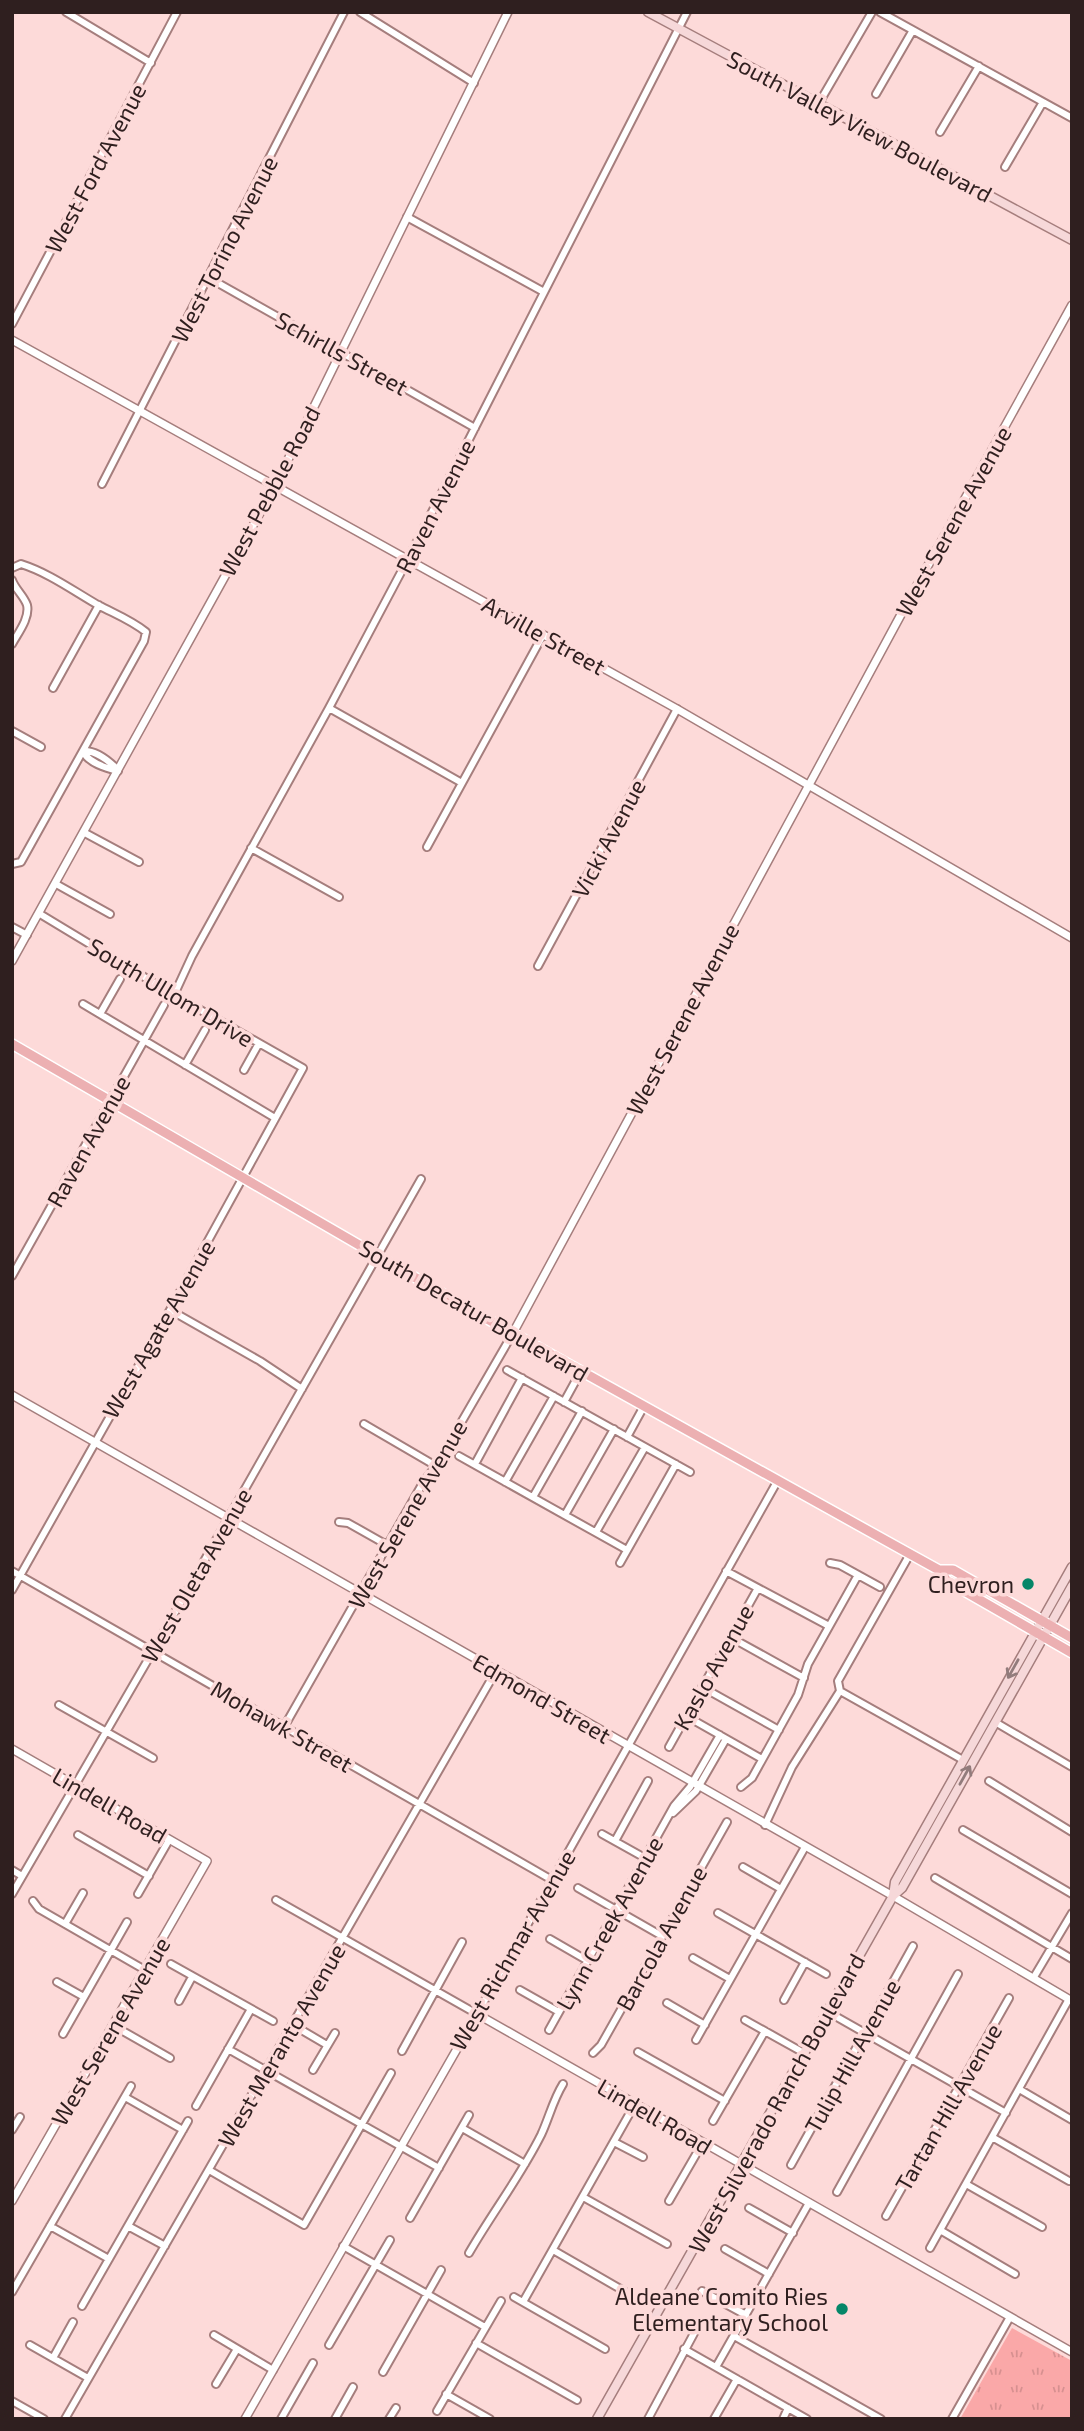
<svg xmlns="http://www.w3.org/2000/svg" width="1084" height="2431" font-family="'Exo 2',sans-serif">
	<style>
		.grass { fill: url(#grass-tufts) }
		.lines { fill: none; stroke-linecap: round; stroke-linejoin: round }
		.minor-casing { stroke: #a57e7d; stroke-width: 10 }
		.tertiary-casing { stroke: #a57e7d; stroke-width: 10 }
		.secondary-casing { stroke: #a57e7d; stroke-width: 11 }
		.primary-casing { stroke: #fff; stroke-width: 12 }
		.minor { stroke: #fff; stroke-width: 6 }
		.tertiary { stroke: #fff; stroke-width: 7 }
		.secondary { stroke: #f6d8d9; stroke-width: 8 }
		.primary { stroke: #ecb0b2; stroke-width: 9 }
		.oneway { stroke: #927c7c }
		.poi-dot { fill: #058668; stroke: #fddad9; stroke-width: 2.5 }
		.labels { text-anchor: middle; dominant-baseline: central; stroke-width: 7; stroke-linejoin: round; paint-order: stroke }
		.street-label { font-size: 23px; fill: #2f1f1f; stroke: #fddad9 }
		.poi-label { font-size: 23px; fill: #2f1f1f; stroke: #fddad9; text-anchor: end }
	</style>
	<defs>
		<pattern id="grass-tufts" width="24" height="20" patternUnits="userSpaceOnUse" patternTransform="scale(1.75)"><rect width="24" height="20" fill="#faa8a8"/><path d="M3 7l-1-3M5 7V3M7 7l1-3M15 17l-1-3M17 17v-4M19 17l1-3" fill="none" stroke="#d79090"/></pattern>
	</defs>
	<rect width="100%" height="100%" fill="#fddad9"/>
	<path class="grass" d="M1012,2328L1072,2361V2419H960Z"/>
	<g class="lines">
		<defs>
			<path id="minor" d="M66,12L151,63
				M360,12L474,83
				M880,12L1072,118
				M876,94L913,30
				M819,103L872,12
				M940,132L979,66
				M1005,167L1043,102
				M407,217L544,292
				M209,278L475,428
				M12,324L177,12
				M102,484L344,12
				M12,568L21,564C49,573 72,590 98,605C115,614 131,620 146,632L144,641L21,862L12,864
				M12,580C15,589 24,596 27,605C30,618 18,633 12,644
				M53,688L99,605
				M329,708L462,783
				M12,731L41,747
				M83,751C88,763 106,768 118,771
				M83,751C95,750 109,761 117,769
				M85,833L139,862
				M427,847L543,635
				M251,848L339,897
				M56,884L110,914
				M12,927L27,935
				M538,966L677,709
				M174,995L192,956L329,708L408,559L687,12
				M83,1004L275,1118
				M100,1014L120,979
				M185,1065L205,1030
				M244,1070L258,1045
				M12,1276L164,1005
				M170,1310L260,1361L302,1389
				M507,1370L690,1472
				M564,1402L581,1371
				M364,1424L436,1466
				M627,1437L644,1406
				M459,1456L627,1550
				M475,1464L522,1378
				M505,1482L554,1396
				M533,1497L582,1411
				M565,1515L614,1429
				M339,1522L348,1523L387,1545
				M596,1532L645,1447
				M910,1554L838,1681L840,1691L963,1760
				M620,1563L676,1464
				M830,1563L840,1565L880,1587
				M12,1571L552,1880
				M726,1571L829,1626
				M12,1590L170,1310L303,1068L174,995L40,914
				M730,1637L804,1678
				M702,1687L779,1730
				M59,1705L153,1758
				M686,1716L762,1759
				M995,1722L1072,1767
				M284,1727L424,1481L436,1466L513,1333
				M669,1747L758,1588
				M989,1781L1072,1832
				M741,1787L752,1778L798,1695L808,1664L858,1575
				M673,1813L696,1791L726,1739
				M765,1825L792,1767L840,1691
				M963,1830L1072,1894
				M602,1834L645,1858
				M78,1835L149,1876
				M615,1841L648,1781
				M743,1867L781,1889
				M12,1870L22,1876
				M935,1878L1072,1959
				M578,1888L662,1936
				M12,1894L153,1651L421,1179
				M138,1894L169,1840
				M276,1900L477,2014L778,1480
				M33,1901L39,1909L145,1970
				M718,1913L826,1974
				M65,1924L83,1893
				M550,1939L588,1961
				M693,1958L730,1979
				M171,1964L273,2021
				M1034,1977L1072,1913
				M57,1982L84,1997
				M520,1990L559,2012
				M784,2000L805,1962
				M179,2001L192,1977
				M667,2003L705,2025
				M828,2012L1006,2113
				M745,2020L804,2053
				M293,2025L327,2045
				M114,2026L170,2058
				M549,2030L674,1806L690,1787L720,1735
				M63,2034L127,1922
				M696,2040L805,1847
				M228,2049L439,2168
				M402,2051L462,1942
				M638,2052L725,2101
				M593,2053L601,2045L727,1822
				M313,2070L335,2033
				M1019,2089L1072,2120
				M125,2097L183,2130
				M196,2106L251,2009
				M713,2121L765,2031
				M462,2128L525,2164
				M12,2130L20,2117
				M992,2137L1069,2181
				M614,2142L643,2157
				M791,2165L913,1946
				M209,2170L304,2225L391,2073
				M966,2184L1042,2227
				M837,2192L958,1974
				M583,2197L667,2244
				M669,2201L702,2144
				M749,2208L793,2233
				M886,2216L1009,1998
				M410,2218L469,2115
				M50,2226L109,2259
				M128,2226L165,2246
				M940,2230L1015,2274
				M343,2246L485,2327
				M930,2248L1069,1999
				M725,2249L769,2274
				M553,2250L636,2298
				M469,2253C492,2213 520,2177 541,2135C549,2118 553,2100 563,2084
				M702,2291L746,2315
				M12,2292L131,2086
				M514,2297L605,2349
				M523,2302L635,2104
				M82,2306L188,2121
				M214,2335L273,2370
				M734,2336L881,2419
				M476,2343L577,2400
				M30,2345L88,2378
				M329,2345L390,2240
				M684,2349L807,2419
				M53,2358L73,2322
				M716,2367L809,2203
				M383,2372L441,2270
				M216,2384L237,2349
				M446,2394L490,2419
				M12,2401L44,2419
				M437,2411L501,2301
				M65,2419L496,1671
				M281,2419L313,2363
				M335,2419L353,2387
				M389,2419L396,2408
				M648,2419L699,2324
				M714,2419L737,2379
				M783,2419L788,2408
				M952,2419L1010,2317"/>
			<path id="tertiary" d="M12,340L677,709L1072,938
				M12,961L276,484L508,12
				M513,1333L904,609L1072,305
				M12,1395L893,1896L1072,2001
				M12,1749L207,1861L12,2201
				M245,2419L477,2014L1072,2352"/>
			<path id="secondary" d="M648,12L1072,240
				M893,1896L902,1888L1072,1586
				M597,2419L893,1896L895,1882L1072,1567"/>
			<path id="primary" d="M12,1044L473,1311L910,1554L939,1570L947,1581L1072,1653
				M939,1570H953L1072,1638"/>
		</defs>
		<use href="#minor" class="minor-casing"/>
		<use href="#tertiary" class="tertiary-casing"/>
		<use href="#secondary" class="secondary-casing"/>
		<use href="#primary" class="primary-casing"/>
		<use href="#minor" class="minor"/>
		<use href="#tertiary" class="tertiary"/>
		<use href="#secondary" class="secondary"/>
		<use href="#primary" class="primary"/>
	</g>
	<defs><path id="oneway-shaft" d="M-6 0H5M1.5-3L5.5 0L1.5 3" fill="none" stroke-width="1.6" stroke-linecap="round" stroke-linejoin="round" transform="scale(1.75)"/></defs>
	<g class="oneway">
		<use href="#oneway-shaft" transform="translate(1013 1669) rotate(119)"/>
		<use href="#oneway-shaft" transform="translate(965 1775) rotate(-61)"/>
	</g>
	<g class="poi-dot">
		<circle cx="1028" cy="1584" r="7"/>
		<circle cx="842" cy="2309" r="7"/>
	</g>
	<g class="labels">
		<g class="street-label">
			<text transform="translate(860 126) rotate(28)">South Valley View Boulevard</text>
			<text transform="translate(95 168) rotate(-62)">West Ford Avenue</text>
			<text transform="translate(224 249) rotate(-63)">West Torino Avenue</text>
			<text transform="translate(342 353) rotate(29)">Schirlls Street</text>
			<text transform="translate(269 491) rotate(-62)">West Pebble Road</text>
			<text transform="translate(435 506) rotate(-63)">Raven Avenue</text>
			<text transform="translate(953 521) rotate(-61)">West Serene Avenue</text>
			<text transform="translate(544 635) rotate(29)">Arville Street</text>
			<text transform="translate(608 838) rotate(-62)">Vicki Avenue</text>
			<text transform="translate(171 992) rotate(31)">South Ullom Drive</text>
			<text transform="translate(682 1019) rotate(-62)">West Serene Avenue</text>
			<text transform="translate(88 1141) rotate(-61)">Raven Avenue</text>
			<text transform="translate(474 1310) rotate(30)">South Decatur Boulevard</text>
			<text transform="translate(158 1329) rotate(-60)">West Agate Avenue</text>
			<text transform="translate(407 1514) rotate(-60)">West Serene Avenue</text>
			<text transform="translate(196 1575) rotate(-60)">West Oleta Avenue</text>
			<text transform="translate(713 1667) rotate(-61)">Kaslo Avenue</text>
			<text transform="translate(542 1698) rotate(30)">Edmond Street</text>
			<text transform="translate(282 1726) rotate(30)">Mohawk Street</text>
			<text transform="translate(110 1805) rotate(30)">Lindell Road</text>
			<text transform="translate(609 1923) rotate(-61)">Lynn Creek Avenue</text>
			<text transform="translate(661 1938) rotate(-61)">Barcola Avenue</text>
			<text transform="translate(512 1950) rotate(-60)">West Richmar Avenue</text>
			<text transform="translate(110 2031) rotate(-60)">West Serene Avenue</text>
			<text transform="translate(281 2045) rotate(-60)">West Meranto Avenue</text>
			<text transform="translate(852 2056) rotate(-61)">Tulip Hill Avenue</text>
			<text transform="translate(776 2103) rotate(-61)">West Silverado Ranch Boulevard</text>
			<text transform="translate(948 2107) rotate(-60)">Tartan Hill Avenue</text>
			<text transform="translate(655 2116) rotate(30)">Lindell Road</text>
		</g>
		<g class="poi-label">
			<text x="1014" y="1584">Chevron</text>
			<text x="828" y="2296">Aldeane Comito Ries<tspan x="828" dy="26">Elementary School</tspan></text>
		</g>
	</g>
	<rect width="1084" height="2431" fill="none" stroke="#2f1f1f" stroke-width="28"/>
</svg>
